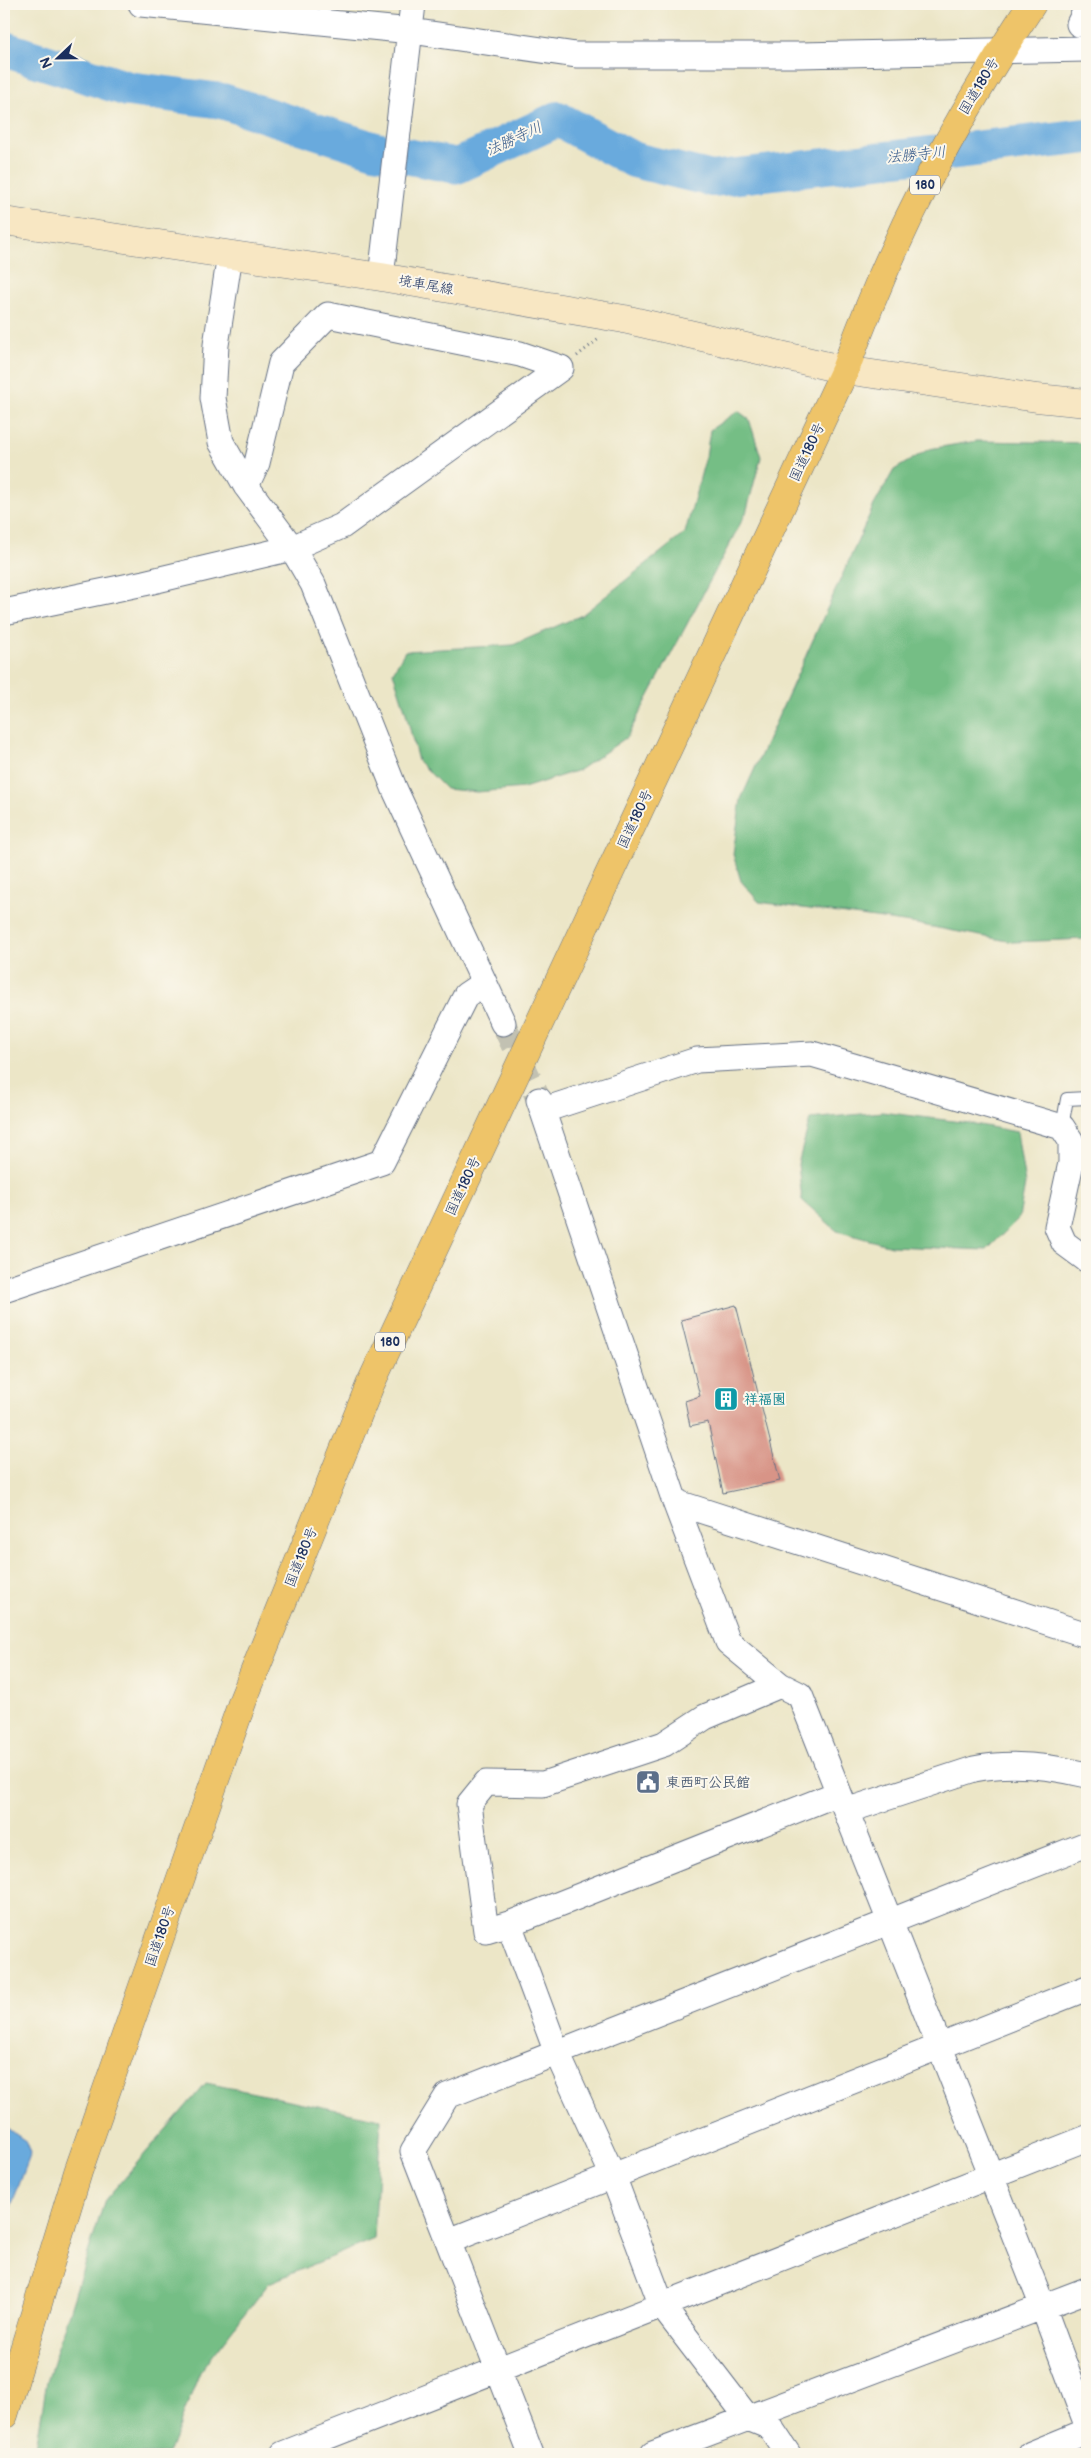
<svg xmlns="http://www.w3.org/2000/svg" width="1091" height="2458" font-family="'Balsamiq Sans','Klee One',sans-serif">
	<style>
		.forest { fill: #74be85; stroke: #487672 }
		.water { fill: #69aadd; stroke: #426c9e }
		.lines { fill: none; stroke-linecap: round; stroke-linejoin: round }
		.river { stroke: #69aadd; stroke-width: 36 }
		.building { fill: #d89487 }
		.street-tunnel { stroke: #c2c1b2; stroke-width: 25; stroke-dasharray: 25 12; stroke-linecap: butt }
		.lane-casing { stroke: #646f83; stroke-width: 14 }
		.street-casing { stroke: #646f83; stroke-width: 27 }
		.secondary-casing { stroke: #646f83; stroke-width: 29 }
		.highway-casing { stroke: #646f83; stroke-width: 29 }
		.path { stroke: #646f83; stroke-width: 3; stroke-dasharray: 1 4; stroke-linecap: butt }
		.lane { stroke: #fff; stroke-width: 12 }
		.street { stroke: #fff; stroke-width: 25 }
		.secondary { stroke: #f8e7c3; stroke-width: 28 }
		.highway { stroke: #eec469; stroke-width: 28 }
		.labels { text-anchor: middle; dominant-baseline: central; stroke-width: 4; stroke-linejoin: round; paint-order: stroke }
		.shield { fill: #fbf7ec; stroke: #5e6b89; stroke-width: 1 }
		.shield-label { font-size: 12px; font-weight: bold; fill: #1b2f5e }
		.street-label { font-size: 14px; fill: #1b2f5e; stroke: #fbf7ec }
		.culture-label { font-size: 14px; font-weight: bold; fill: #0d838f; stroke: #fbf7ec; text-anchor: start }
		.service-label { font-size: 14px; font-weight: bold; fill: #4e5e75; stroke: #fbf7ec; text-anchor: start }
		.water-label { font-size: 15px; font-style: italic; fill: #365a8a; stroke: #fbf7ec }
	</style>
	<rect width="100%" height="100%" fill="#fbf7ec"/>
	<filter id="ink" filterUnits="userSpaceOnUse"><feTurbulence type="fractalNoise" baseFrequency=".02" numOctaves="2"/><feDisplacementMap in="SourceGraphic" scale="10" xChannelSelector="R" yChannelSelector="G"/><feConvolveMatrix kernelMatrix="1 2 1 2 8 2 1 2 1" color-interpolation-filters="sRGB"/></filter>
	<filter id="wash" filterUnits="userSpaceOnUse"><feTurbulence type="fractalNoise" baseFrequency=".0096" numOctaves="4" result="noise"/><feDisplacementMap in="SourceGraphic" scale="20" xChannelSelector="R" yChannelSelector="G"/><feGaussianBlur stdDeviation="1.12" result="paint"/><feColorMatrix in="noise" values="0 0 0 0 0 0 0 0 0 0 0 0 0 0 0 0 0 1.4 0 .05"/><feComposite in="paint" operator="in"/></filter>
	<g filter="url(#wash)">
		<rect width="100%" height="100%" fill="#ece6c7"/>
		<path class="forest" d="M738,411L749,419L761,457L746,513L627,737L579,770L524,788L477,792L446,789L418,761L406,713L393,672L405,651L513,645L582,615L685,533L706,456L710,430Z
			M977,441L1087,443V939L1013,942L911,923L759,902L741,881L733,854L741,799L874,505L894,470L929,449Z
			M882,1112L969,1123L1017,1132L1025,1184L1019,1218L987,1250L891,1246L837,1231L802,1200L798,1164L810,1119Z
			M206,2083L381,2119L374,2239L269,2283L200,2372L168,2454H35L47,2381L105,2200Z"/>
		<path class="water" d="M4,2126L27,2142L31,2153L4,2225Z"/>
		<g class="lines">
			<path class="river" d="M4,49L128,89L222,101L375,150L457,166L558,119L634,160L712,179L1087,136"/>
		</g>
		<g id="blocks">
			<path class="building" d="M736,1305L780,1481L723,1493L708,1422L690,1426L685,1401L700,1396L681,1320Z"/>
		</g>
	</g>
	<g filter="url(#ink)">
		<use href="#blocks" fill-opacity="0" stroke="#646f83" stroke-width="1"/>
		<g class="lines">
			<path class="street-tunnel" d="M503,1023L539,1100"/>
			<defs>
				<path id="lane" d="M1062,1127L1067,1099L1087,1098"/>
				<path id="street" d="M141,4L411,31L576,55H800L1087,49
					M1079,24L1087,8
					M230,255L216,345L213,398L221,442L246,486L292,548L313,584L395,790L503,1023
					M381,277L413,4
					M246,486L257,463L281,363L328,315L520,354L561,368
					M4,612L144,583L292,548L342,526L561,368
					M539,1100L675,1502L728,1642L780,1685L800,1695L1043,2307L1087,2425
					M544,1110L697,1060L812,1054L1062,1127L1071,1141V1163L1057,1227L1064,1243L1087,1260
					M4,1290L382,1162L466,995L484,983
					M675,1502L1087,1635
					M780,1685L705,1717L664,1744L543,1784L486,1783L469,1804L486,1931L509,1924L557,2053L613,2176L662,2306L748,2418L770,2427L788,2454
					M846,1811L974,1769C1012,1761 1050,1766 1087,1775
					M509,1924L839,1793
					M449,2241L1087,1988
					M283,2454L1087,2138
					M531,2454L413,2151L447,2096L1087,1844
					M653,2454L1087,2290
					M1031,2454L1087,2431"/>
				<path id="secondary" d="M4,221L381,277L624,319L845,370L1037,398L1087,403"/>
				<path id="highway" d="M4,2415L78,2172L243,1700L370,1385L845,370C893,236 954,122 1032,4"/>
			</defs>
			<use href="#lane" class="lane-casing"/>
			<use href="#street" class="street-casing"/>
			<use href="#secondary" class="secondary-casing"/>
			<use href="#highway" class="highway-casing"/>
			<path class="path" d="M577,356L600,338"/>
			<use href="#lane" class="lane"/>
			<use href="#street" class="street"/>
			<use href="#secondary" class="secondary"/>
			<use href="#highway" class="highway"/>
		</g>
	</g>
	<defs>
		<symbol id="building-square" viewBox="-11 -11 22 22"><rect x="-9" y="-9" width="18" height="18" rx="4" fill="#0f9aa8" stroke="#fbf7ec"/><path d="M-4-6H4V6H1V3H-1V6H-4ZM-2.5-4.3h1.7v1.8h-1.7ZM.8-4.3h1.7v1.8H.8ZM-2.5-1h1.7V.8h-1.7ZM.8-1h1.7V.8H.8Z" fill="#fff"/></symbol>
		<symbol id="civic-square" viewBox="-11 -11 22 22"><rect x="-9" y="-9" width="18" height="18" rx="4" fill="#5c6f8a" stroke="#fbf7ec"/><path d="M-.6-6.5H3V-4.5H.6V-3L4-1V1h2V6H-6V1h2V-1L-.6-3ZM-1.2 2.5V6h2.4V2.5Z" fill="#fff"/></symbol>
	</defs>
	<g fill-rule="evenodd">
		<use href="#building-square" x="712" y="1385" width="28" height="28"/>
		<use href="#civic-square" x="634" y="1768" width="28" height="28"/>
	</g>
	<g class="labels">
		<g class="shield">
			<rect x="910" y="175.5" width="30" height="19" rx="4"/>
			<rect x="375" y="1332.5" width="30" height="19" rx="4"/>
		</g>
		<g class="shield-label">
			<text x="925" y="185">180</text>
			<text x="390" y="1342">180</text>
		</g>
		<g class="street-label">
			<text transform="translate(979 86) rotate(-59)">国道180号</text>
			<text transform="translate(426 285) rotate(10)">境車尾線</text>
			<text transform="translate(807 452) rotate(-65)">国道180号</text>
			<text transform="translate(635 819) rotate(-65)">国道180号</text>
			<text transform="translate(463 1186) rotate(-65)">国道180号</text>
			<text transform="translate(301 1557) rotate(-68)">国道180号</text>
			<text transform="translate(160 1936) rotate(-71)">国道180号</text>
		</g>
		<g class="culture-label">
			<text x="744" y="1399">祥福園</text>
		</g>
		<g class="service-label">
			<text x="666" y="1782">東西町公民館</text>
		</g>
		<g class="water-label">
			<text transform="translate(514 139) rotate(-25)">法勝寺川</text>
			<text transform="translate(916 155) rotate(-6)">法勝寺川</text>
		</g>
	</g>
	<rect width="1091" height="2458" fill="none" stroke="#fbf7ec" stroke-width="20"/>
	<g transform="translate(58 58) rotate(248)" stroke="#fbf7ec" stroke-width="4" paint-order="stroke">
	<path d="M0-4L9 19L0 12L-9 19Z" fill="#1b2f5e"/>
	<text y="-8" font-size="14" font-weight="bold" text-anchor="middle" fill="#1b2f5e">N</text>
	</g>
</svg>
